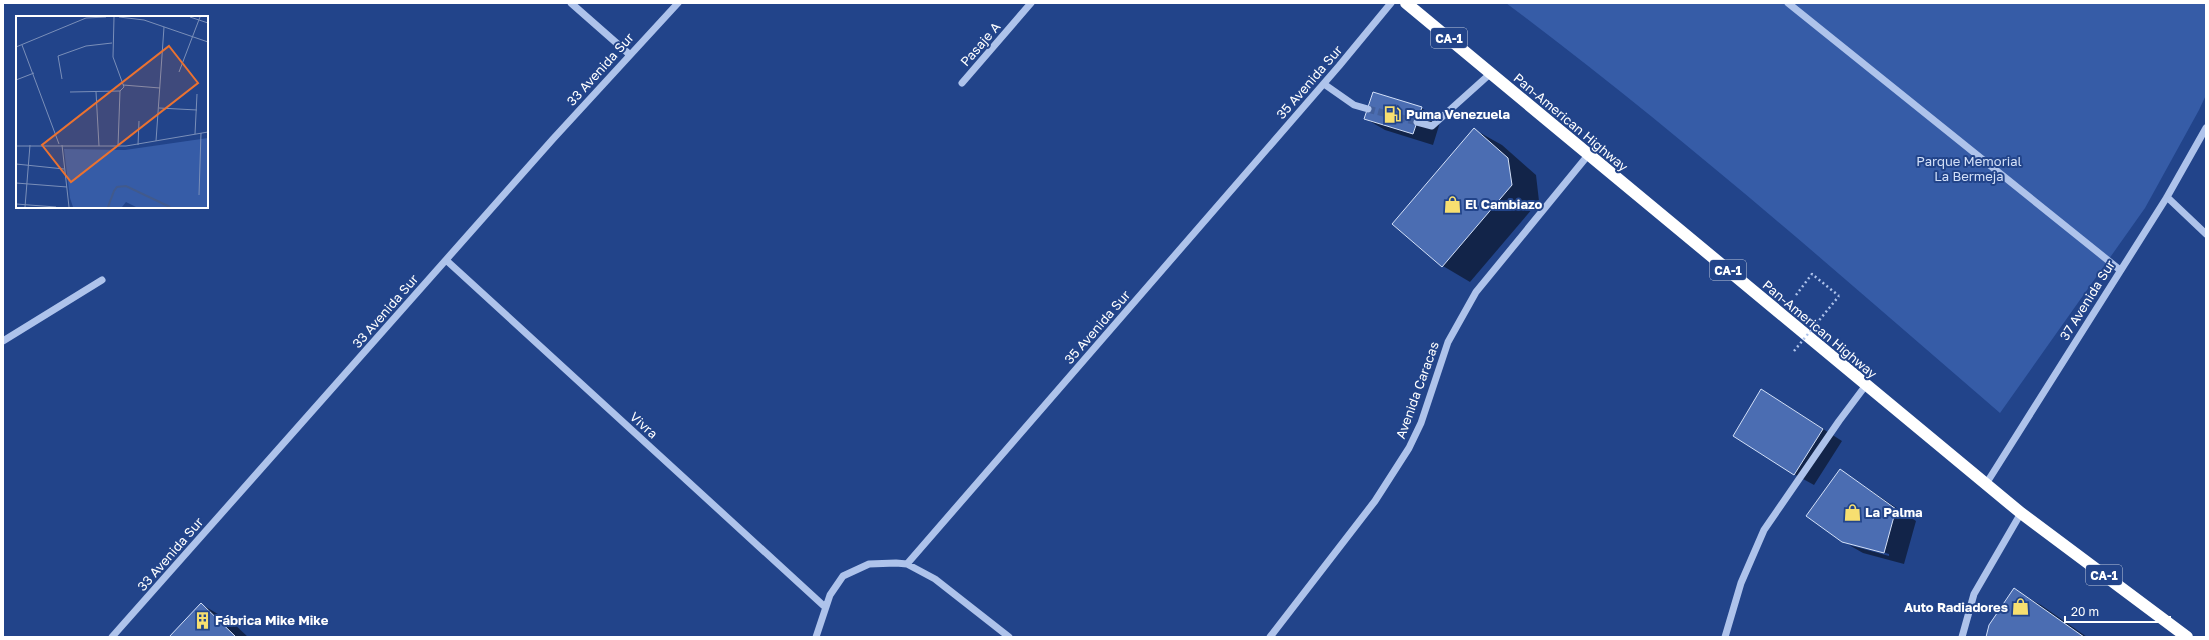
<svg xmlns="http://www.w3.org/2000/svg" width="2209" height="640" font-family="'Golos Text',sans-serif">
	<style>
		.green { fill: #365ca7 }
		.shadow { fill: #0007 }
		.building { fill: #4b6db2; stroke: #d3e0f8 }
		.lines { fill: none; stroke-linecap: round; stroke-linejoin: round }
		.minor-tunnel { stroke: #43609c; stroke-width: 7; stroke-dasharray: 7 3.5; stroke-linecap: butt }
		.path { stroke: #aec3eb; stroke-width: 2.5; stroke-dasharray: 2 3; stroke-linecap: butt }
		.minor { stroke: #aec3eb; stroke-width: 7 }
		.highway { stroke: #fff; stroke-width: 12 }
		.path-bridge { stroke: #aec3eb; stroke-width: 2.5; stroke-dasharray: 2 3; stroke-linecap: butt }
		.labels { text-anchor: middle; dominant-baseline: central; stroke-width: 4; stroke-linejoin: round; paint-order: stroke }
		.shield { fill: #22448a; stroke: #bdc7dc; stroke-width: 1 }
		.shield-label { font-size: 12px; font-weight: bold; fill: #fff }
		.street-label { font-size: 13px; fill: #fff; stroke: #22448a }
		.poi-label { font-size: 13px; font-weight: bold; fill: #fff; stroke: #22448a; text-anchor: start }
		.park-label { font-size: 13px; fill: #d3e0f8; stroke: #22448a }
		.inset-river { fill: none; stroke: #415a8d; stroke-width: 2 }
		.inset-road { fill: none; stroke: #7a8fb9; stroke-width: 1 }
		.view { fill: #eb7230; fill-opacity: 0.15; stroke: #eb7230; stroke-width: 2 }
		.inset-edge { fill: none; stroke: #fff; stroke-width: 2 }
	</style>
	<rect width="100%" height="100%" fill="#22448a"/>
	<path class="green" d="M1506,3H2206V95L2199,110L2145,208L2000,413C1838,273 1677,131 1506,3Z"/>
	<path class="shadow" d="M1421,108L1441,119L1433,145L1385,130L1366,119Z
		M1475,130L1502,145L1536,175L1539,201L1470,282L1443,266Z
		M1781,402L1842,441L1814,485L1794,474Z
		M1840,470L1916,521L1904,564L1863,553L1849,545L1889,556V554L1843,541Z
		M2014,590L2041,605L2087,637H1987Z
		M201,604L233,623L248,637H170Z"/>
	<path class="building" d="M1373,92L1422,107L1413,134L1364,119Z
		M1474,128L1508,158L1512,185L1442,267L1392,224Z
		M1761,389L1823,429L1794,475L1733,436Z
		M1840,469L1896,509L1884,553L1842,542L1806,516Z
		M2014,588L2084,637H1986L1989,625Z
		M201,603L236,637H169Z"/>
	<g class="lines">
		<path class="minor-tunnel" d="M1368,109L1417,122"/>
		<path class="path" d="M1796,295L1812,274L1839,296"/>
		<path class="minor" d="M571,3L629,54
			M1788,3L2120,270
			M962,83L1031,3
			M1324,84L1354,105L1368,109
			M1417,122L1432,126L1491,73
			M2167,197L2206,234
			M446,260L825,607
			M3,341L102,280
			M1986,484L2167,197L2206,128
			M907,564L1339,66L1391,3
			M112,637L553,139L678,3
			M816,637L830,595L843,576L869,564L896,563L907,564L935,579L1009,637
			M1270,637L1375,501L1409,448L1421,423L1448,342L1476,292L1589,154
			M1725,637L1741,583L1764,530L1839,421L1866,385
			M1962,637L1974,594L2021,513"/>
		<path class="highway" d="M1406,3L2021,513L2187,637"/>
		<path class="path-bridge" d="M1794,351L1839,296"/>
	</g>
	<defs>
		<symbol id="fuel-bare" viewBox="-9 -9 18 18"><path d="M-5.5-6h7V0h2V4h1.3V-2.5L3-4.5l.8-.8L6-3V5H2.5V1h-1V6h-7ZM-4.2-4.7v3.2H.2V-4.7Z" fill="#f7df70" stroke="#22448a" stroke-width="2.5" paint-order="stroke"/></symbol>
		<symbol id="shop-bare" viewBox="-9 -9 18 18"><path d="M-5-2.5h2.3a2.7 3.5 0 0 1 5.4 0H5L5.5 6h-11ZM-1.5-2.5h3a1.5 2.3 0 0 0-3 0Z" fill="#f7df70" stroke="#22448a" stroke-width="2.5" paint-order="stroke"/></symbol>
		<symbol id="building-bare" viewBox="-9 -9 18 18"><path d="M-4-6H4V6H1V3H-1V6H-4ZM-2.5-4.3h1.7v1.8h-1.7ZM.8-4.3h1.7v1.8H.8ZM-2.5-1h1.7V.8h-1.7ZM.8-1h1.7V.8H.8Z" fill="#f7df70" stroke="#22448a" stroke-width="2.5" paint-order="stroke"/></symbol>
	</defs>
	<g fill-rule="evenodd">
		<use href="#fuel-bare" x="1380" y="102" width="25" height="25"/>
		<use href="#shop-bare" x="1440" y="192" width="25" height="25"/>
		<use href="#shop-bare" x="1840" y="500" width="25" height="25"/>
		<use href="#shop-bare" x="2008" y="594" width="25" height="25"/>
		<use href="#building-bare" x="190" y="608" width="25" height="25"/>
	</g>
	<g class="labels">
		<g class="shield">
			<rect x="1431" y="28" width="36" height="20" rx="3"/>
			<rect x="1710" y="260" width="36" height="20" rx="3"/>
			<rect x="2086" y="565" width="36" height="20" rx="3"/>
		</g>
		<g class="shield-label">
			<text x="1449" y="38">CA-1</text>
			<text x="1728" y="270">CA-1</text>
			<text x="2104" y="575">CA-1</text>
		</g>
		<g class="street-label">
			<text transform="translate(980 44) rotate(-49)">Pasaje A</text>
			<text transform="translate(600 69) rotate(-48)">33 Avenida Sur</text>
			<text transform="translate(1309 82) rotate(-49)">35 Avenida Sur</text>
			<text transform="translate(1571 122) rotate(40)">Pan-American Highway</text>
			<text transform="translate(2087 300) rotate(-58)">37 Avenida Sur</text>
			<text transform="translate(385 311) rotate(-49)">33 Avenida Sur</text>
			<text transform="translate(1097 327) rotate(-49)">35 Avenida Sur</text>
			<text transform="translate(1820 329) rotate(40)">Pan-American Highway</text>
			<text transform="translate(1417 390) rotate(-70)">Avenida Caracas</text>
			<text transform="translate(644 425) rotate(42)">Vivra</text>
			<text transform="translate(170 554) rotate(-49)">33 Avenida Sur</text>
		</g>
		<g class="poi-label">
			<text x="1406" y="114">Puma Venezuela</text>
			<text x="1465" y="204">El Cambiazo</text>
			<text x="1865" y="512">La Palma</text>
			<text x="2008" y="607" text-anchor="end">Auto Radiadores</text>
			<text x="215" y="620">Fábrica Mike Mike</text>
		</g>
		<g class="park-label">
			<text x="1969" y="161">Parque Memorial<tspan x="1969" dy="15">La Bermeja</tspan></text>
		</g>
	</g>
	<g transform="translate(16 16)">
		<rect width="192" height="192" fill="#22448a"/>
		<path d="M192,122V191H120L110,186L106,191H57L54,182L48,133L109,134Z" fill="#365ca7"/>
		<path class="inset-river" d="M92,191L98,175L101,171L110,170L154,191"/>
		<path class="inset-road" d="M98,1L97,41L108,71L104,75L102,130M103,1L128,4L192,26M174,1L192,7M6,29L43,128M0,31L70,2L90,1M163,56L184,1M46,63L42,40L70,30L96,27M0,64L18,57M107,69L144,72M54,76L104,75M80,76L83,130M143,92L181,94M179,118L181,78M140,125L148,11M46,129L53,191M122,129L123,105M0,130H110L192,116M0,148L48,153M0,167L51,171M183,179L185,117M0,188L40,191M9,191L14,129"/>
		<path class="view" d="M153,30L182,67L55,166L26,129Z"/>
		<rect width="192" height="192" class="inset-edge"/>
	</g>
	<rect width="2209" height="640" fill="none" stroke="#ffffff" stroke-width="8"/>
	<path d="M2065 616v6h105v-6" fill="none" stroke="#ffffff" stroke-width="2"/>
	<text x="2071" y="616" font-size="12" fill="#ffffff" stroke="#22448a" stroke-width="3" paint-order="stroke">20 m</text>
</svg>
